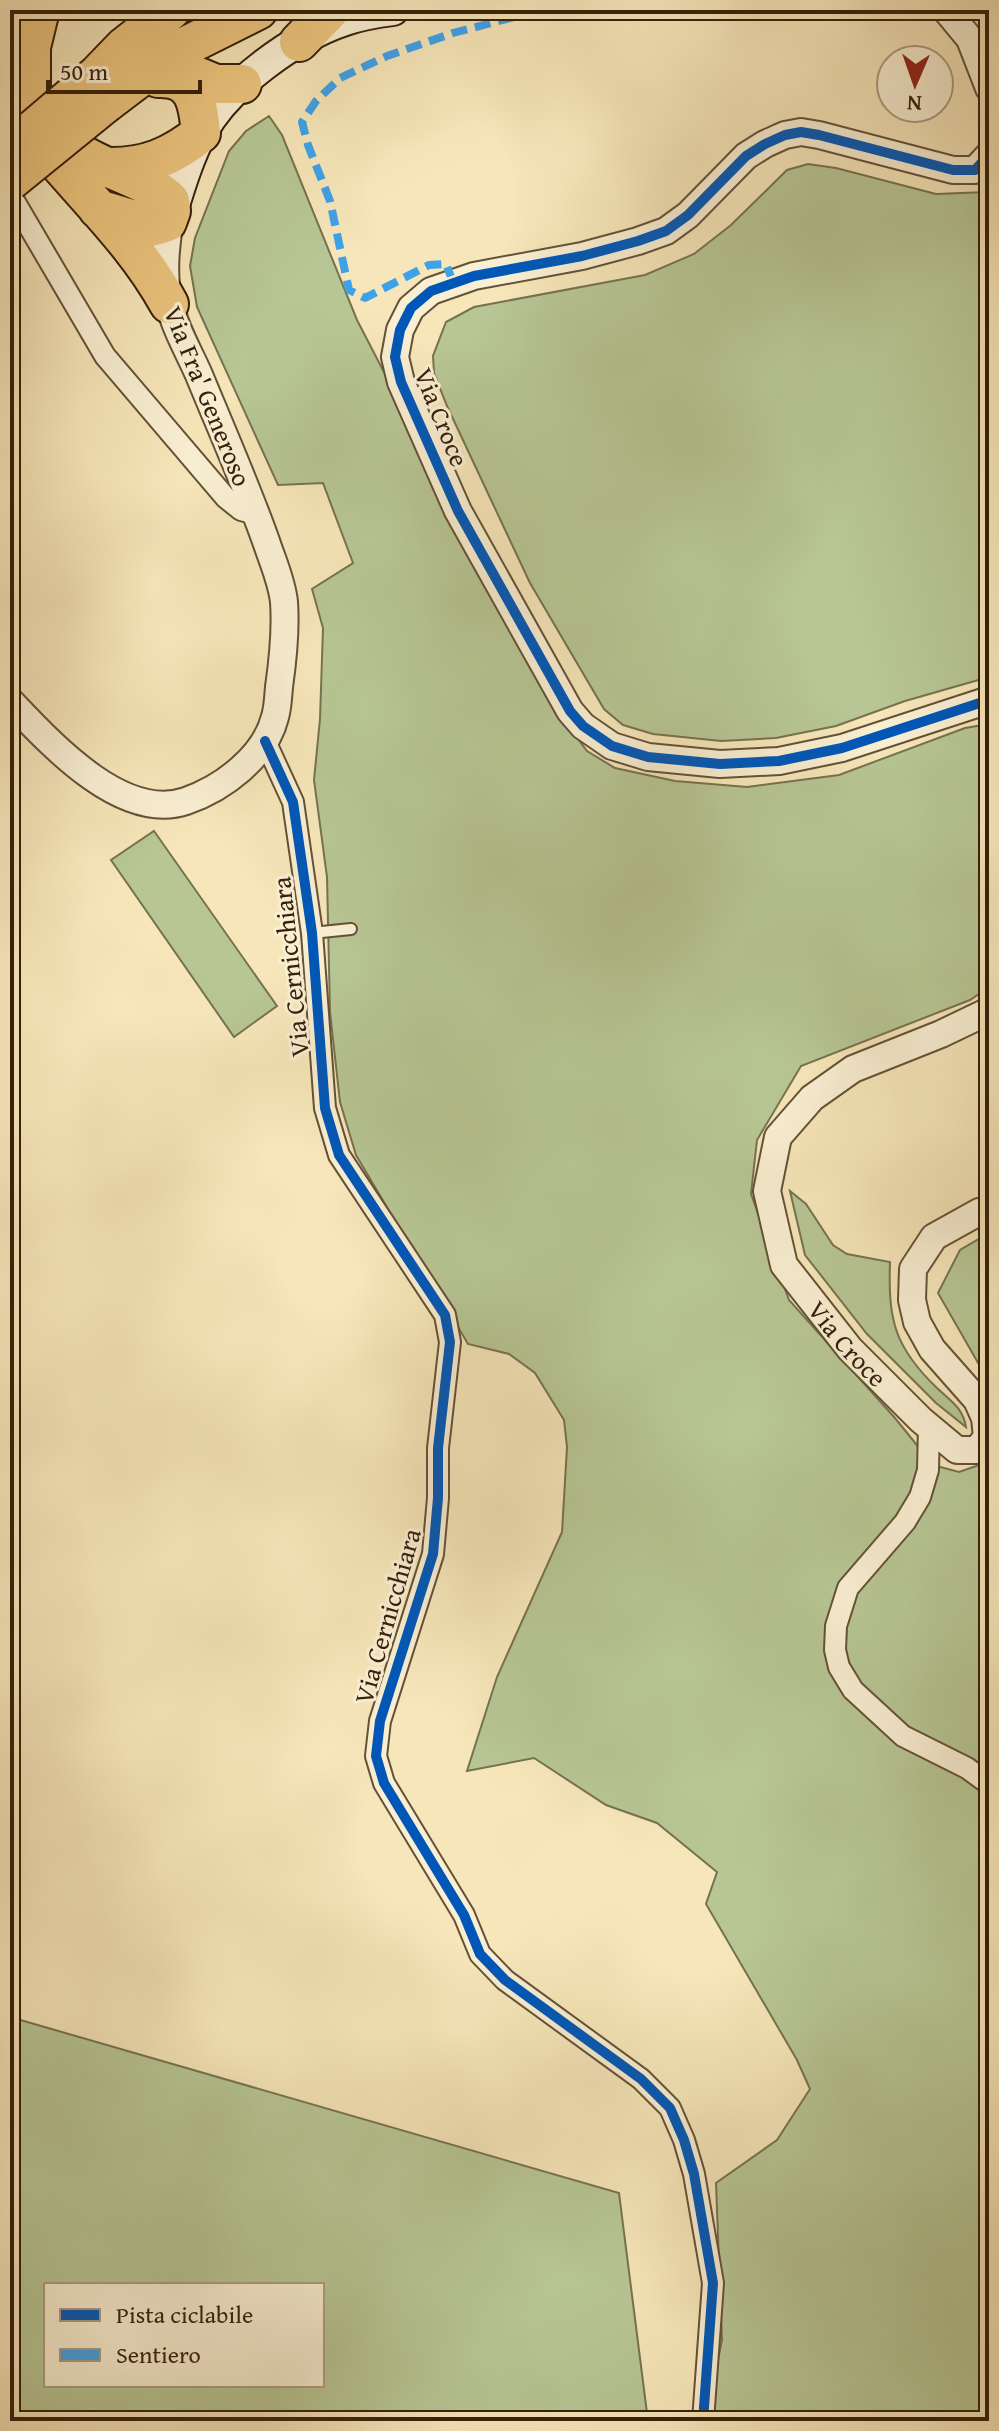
<svg xmlns="http://www.w3.org/2000/svg" width="999" height="2431" font-family="'Gentium Book Plus',serif">
	<style>
		.green { fill: #b7c694; stroke: #767250; stroke-width: 2; fill-rule: evenodd }
		.lines { fill: none; stroke-linecap: round; stroke-linejoin: round }
		.service-casing { stroke: #655136; stroke-width: 14 }
		.minor-casing { stroke: #655136; stroke-width: 24 }
		.tertiary-casing { stroke: #655136; stroke-width: 30 }
		.secondary-casing { stroke: #351f0b; stroke-width: 34 }
		.motorway-casing { stroke: #351f0b; stroke-width: 42 }
		.service { stroke: #f9efd2; stroke-width: 10 }
		.minor { stroke: #f9efd2; stroke-width: 20 }
		.tertiary { stroke: #f9efd2; stroke-width: 26 }
		.secondary { stroke: #f9efd2; stroke-width: 30 }
		.motorway { stroke: #ebc37c; stroke-width: 38 }
		.motorway-bridge-casing { stroke: #351f0b; stroke-width: 42; stroke-linecap: butt }
		.motorway-bridge { stroke: #ebc37c; stroke-width: 38 }
		.quiet { stroke: #3ea2e9; stroke-width: 8; stroke-dasharray: 16 8; stroke-linecap: butt }
		.cycleway-casing { stroke: #f9efd2; stroke-width: 15 }
		.cycleway { stroke: #0057b8; stroke-width: 10 }
		.labels { text-anchor: middle; dominant-baseline: central; stroke-width: 6; stroke-linejoin: round; paint-order: stroke }
		.street-label { font-size: 26px; fill: #351f0b; stroke: #f9efd2 }
	</style>
	<rect width="100%" height="100%" fill="#f6e6b9"/>
	<filter id="stains"><feTurbulence type="fractalNoise" baseFrequency=".0025" numOctaves="4"/><feColorMatrix values="0 0 0 0 .2 0 0 0 0 .09 0 0 0 0 .02 0 0 0 .5 -.17"/></filter>
	<radialGradient id="worn" r=".72"><stop offset=".6" stop-color="#630" stop-opacity="0"/><stop offset="1" stop-color="#630" stop-opacity=".3"/></radialGradient>
	<path class="green" d="M269,116L282,135L357,320L566,723L587,751L615,768L675,781L747,787L839,775L965,728L989,724V987L970,1000L801,1066L757,1140L751,1194L789,1300L895,1418L933,1465L959,1472L985,1463L989,1458V2421H708L711,2393L722,2340L716,2183L777,2140L810,2089L797,2060L706,1904L717,1872L657,1823L606,1805L534,1758L467,1771L497,1677L562,1532L567,1447L564,1420L535,1373L509,1354L468,1344L356,1155L340,1102L330,1012L327,877L314,780L320,719L323,628L312,589L353,563L323,483L278,485L197,307L190,266L195,238L229,151L246,131Z
		M808,164L836,168L936,194L987,192L989,189V677L905,701L836,726L776,738L721,741L653,734L623,725L604,709L530,583L447,406L434,373L433,356L446,322L474,307L645,275L694,254L731,225L787,170Z
		M154,831L277,1006L234,1037L111,860Z
		M790,1191L806,1204L833,1245L847,1254L890,1262C888,1319 894,1347 937,1388C951,1401 963,1408 966,1427L936,1403L867,1334L805,1255Z
		M989,1233V1382L938,1293L960,1250Z
		M10,2017L619,2193L648,2421H10ZM46,2285H322V2385H46Z"/>
	<g class="lines">
		<defs>
			<path id="service" d="M312,933L351,929"/>
			<path id="minor" d="M13,199L105,356L226,498L241,510L256,514
				M265,741L293,802L312,933L325,1108L339,1155L445,1315L450,1342L438,1448V1498L433,1554L380,1721L376,1756L384,1783L464,1915L480,1954L505,1980L641,2079L670,2108L684,2140L694,2174L713,2283L703,2421
				M929,1426L928,1470L920,1497L905,1522L848,1588L836,1626L835,1650L839,1667L853,1690L903,1736L967,1768L989,1784"/>
			<g id="tertiary">
				<path d="M946,10L970,39L989,88"/>
				<path d="M989,155L975,170H953L819,135L801,132L785,135L765,144L746,156L688,215L666,231L638,241L582,256L474,276L431,291L411,308L400,330L395,357L401,382L458,511L570,711L583,726L612,746L648,757L720,764L779,761L842,748L989,700"/>
				<path d="M10,701C49,742 122,823 186,801C223,788 265,757 275,717C278,707 278,697 279,687C283,659 286,630 284,602C282,582 273,562 267,544C247,487 222,431 199,375C189,352 174,327 169,302C162,275 166,245 170,218"/>
				<path id="s1" d="M989,1011L941,1034L853,1069L812,1098L778,1137L767,1191L784,1265L850,1349L921,1420L957,1450H977L987,1437L985,1418L977,1400L932,1349L917,1322L912,1300L913,1269L934,1237L979,1212L989,1210"/>
			</g>
			<path id="secondary" d="M170,218C179,189 188,158 202,132C228,85 294,37 345,20C360,15 377,12 393,10"/>
			<path id="motorway" d="M299,42L330,10
				M167,74L189,73L216,84H242
				M97,75L124,47L171,10
				M106,103L172,53L258,10
				M31,112V47L40,10
				M74,149C100,169 151,180 170,201L171,211L167,222L154,226L98,209
				M58,163C98,209 140,251 169,304
				M107,167C144,168 172,157 201,133C198,103 195,77 158,78"/>
		</defs>
		<use href="#service" class="service-casing"/>
		<use href="#minor" class="minor-casing"/>
		<use href="#tertiary" class="tertiary-casing"/>
		<use href="#secondary" class="secondary-casing"/>
		<use href="#motorway" class="motorway-casing"/>
		<use href="#service" class="service"/>
		<use href="#minor" class="minor"/>
		<use href="#tertiary" class="tertiary"/>
		<use href="#secondary" class="secondary"/>
		<use href="#motorway" class="motorway"/>
		<defs>
			<path id="motorway-bridge" d="M23,138L97,75
				M10,181L106,103"/>
		</defs>
		<use href="#motorway-bridge" class="motorway-bridge-casing"/>
		<use href="#motorway-bridge" class="motorway-bridge"/>
		<path class="quiet" d="M453,282L446,264L429,265L365,298L349,290L330,201L308,145L302,122L316,101L340,78L387,56L453,33L541,10"/>
		<defs>
			<path id="cycleway" d="M989,155L975,170H953L819,135L801,132L785,135L765,144L746,156L688,215L666,231L638,241L582,256L474,276L431,291L411,308L400,330L395,357L401,382L458,511L570,711L583,726L612,746L648,757L720,764L779,761L842,748L989,700
				M265,741L293,802L312,933L325,1108L339,1155L445,1315L450,1342L438,1448V1498L433,1554L380,1721L376,1756L384,1783L464,1915L480,1954L505,1980L641,2079L670,2108L684,2140L694,2174L713,2283L703,2421"/>
		</defs>
		<use href="#cycleway" class="cycleway-casing"/>
		<use href="#cycleway" class="cycleway"/>
	</g>
	<g class="labels">
		<g class="street-label">
			<text transform="translate(208 396) rotate(68)">Via Fra' Generoso</text>
			<text transform="translate(442 417) rotate(68)">Via Croce</text>
			<text transform="translate(290 967) rotate(-96)">Via Cernicchiara</text>
			<text stroke="none"><textPath href="#s1" startOffset="482">Via Croce</textPath></text>
			<text transform="translate(387 1616) rotate(-74)">Via Cernicchiara</text>
		</g>
	</g>
	<rect width="999" height="2431" fill="none" stroke="#f6e6b9" stroke-width="40"/>
	<rect x="12" y="12" width="975" height="2407" fill="none" stroke="#351f0b" stroke-width="4"/>
	<rect x="20" y="20" width="959" height="2391" fill="none" stroke="#351f0b" stroke-width="2"/>
	<rect x="44" y="2283" width="280" height="104" fill="#f9efd2" stroke="#ab9c82" stroke-width="2"/>
	<rect x="60" y="2309" width="40" height="12" fill="#0057b8" stroke="#ab9c82" stroke-width="2"/>
	<text x="116" y="2323" font-size="24" fill="#351f0b">Pista ciclabile</text>
	<rect x="60" y="2349" width="40" height="12" fill="#3ea2e9" stroke="#ab9c82" stroke-width="2"/>
	<text x="116" y="2363" font-size="24" fill="#351f0b">Sentiero</text>
	<g transform="translate(915 84) rotate(182)"><circle r="38" fill="#f9efd2" stroke="#ab9c82" stroke-width="2"/>
	<path d="M0-6L14 30L0 20L-14 30Z" fill="#8f2418"/>
	<text y="-12" font-size="22" font-weight="bold" text-anchor="middle" fill="#351f0b">N</text>
	</g>
	<path d="M48 80v12h152v-12" fill="none" stroke="#351f0b" stroke-width="4"/>
	<text x="60" y="80" font-size="24" fill="#351f0b" stroke="#f9efd2" stroke-width="6" paint-order="stroke">50 m</text>
	<rect width="100%" height="100%" filter="url(#stains)"/>
	<rect width="100%" height="100%" fill="url(#worn)"/>
</svg>
